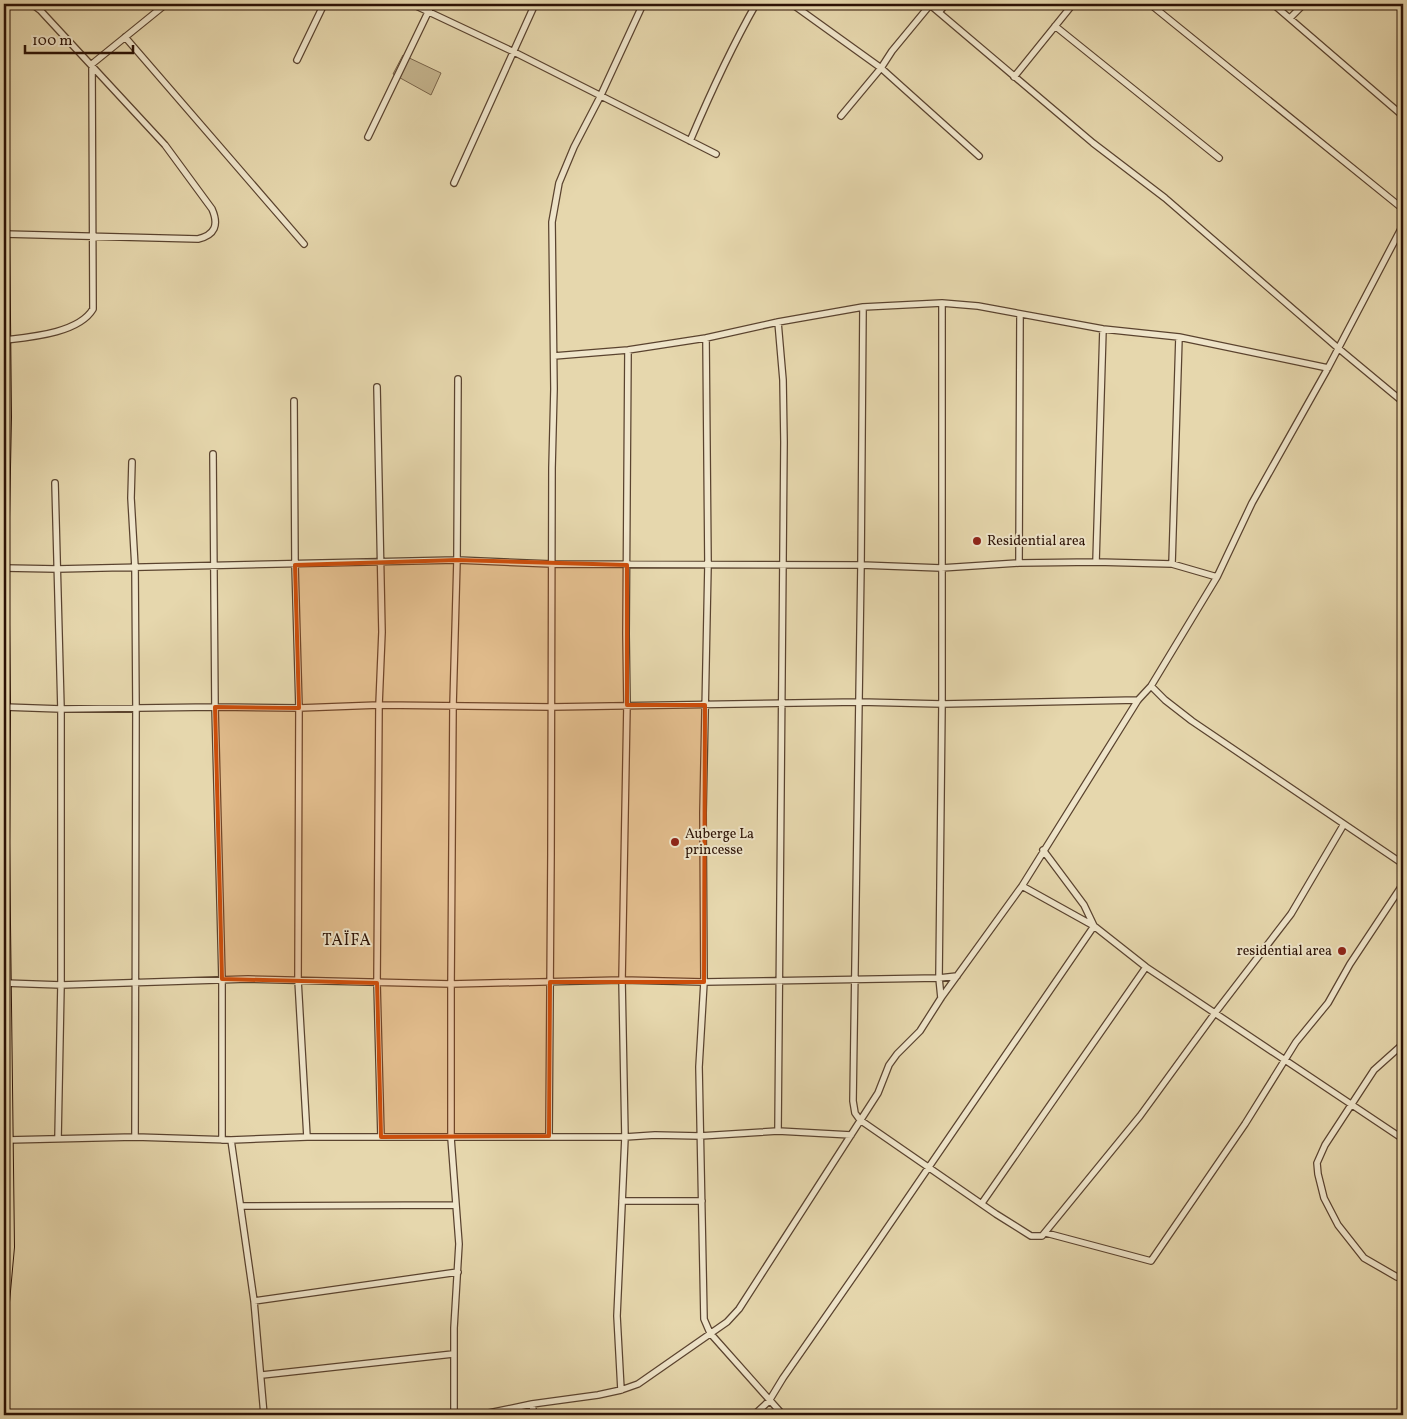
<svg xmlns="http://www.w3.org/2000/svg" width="1407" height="1419" font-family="Vollkorn,serif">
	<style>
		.green { fill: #c6b690; stroke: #79644a }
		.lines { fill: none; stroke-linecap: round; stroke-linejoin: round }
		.street-casing { stroke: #5a432f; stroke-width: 8 }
		.highway-casing { stroke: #2c1205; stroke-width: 12 }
		.street { stroke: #efe5ca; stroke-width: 5.5 }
		.highway { stroke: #e6d7ad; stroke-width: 10 }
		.marked { fill: #cc4e0b; fill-opacity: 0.2; stroke: #cc4e0b; stroke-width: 4; stroke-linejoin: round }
		.poi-dot { fill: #8f2418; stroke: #efe5ca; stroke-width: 2 }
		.labels { text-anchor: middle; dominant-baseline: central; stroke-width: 4; stroke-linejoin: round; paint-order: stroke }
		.poi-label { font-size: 14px; fill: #2c1205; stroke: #efe5ca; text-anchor: start }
		.quarter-label { font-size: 16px; letter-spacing: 1px; fill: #2c1205; stroke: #efe5ca }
	</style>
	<rect width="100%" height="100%" fill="#e6d7ad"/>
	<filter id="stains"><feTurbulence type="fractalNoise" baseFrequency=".004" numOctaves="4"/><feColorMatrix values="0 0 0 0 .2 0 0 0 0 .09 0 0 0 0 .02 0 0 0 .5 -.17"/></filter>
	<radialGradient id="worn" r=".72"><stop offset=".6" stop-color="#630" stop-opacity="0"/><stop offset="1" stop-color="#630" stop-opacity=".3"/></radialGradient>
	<path class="green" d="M403,55L441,73L431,95L393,74Z"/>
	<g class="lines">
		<defs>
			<path id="street" d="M412,4L514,52L716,154
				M792,4L881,68L979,156
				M929,4L1093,143L1165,198L1338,348L1403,402
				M1150,4L1403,209
				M1273,4L1403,116
				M939,12L946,4
				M1290,18L1304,4
				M1055,26L1219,158
				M125,37L304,244
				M297,60L324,4
				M1014,77L1073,4
				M841,116L881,68L892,51L930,5
				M368,137L432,4
				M690,141C710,94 731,48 756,4
				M454,183L535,4
				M4,234L198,239C215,235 219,225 212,209L165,145L40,10L32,4
				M863,307L861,565L853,1101L855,1113L860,1120L996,1214L1031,1236H1042L1140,1116L1215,1013L1291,914L1344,824
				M778,322L783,380L784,442L778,1131
				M5,340C31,337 79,333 93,309L92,64L166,4
				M554,356L628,350L706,338
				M377,387L382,632L379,705L377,983L381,1137
				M294,401L295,565L299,708L298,980L307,1137
				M213,454L215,707L222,979V1140
				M132,462L131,498L135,567L136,708L135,1137
				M55,483L61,709V985L58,1139
				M1096,562L1103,329
				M1019,563L1020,315
				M1172,564L1179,337
				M4,568L57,569L457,560L552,564L861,565L941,568L1019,563L1096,562L1172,564L1217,577
				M1151,686L1165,700L1192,721L1403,864
				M4,707L61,709L215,707L299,708L379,705L551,707L859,702L942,704L1138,700
				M1022,886L1094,926L1146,967L1403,1139
				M4,983L61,985L248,979L451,984L622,980L704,982L939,978L957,976
				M941,998L939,978L942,704V303
				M1403,1044L1374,1070L1325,1145L1317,1163L1318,1174L1324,1198L1338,1225L1364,1258L1397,1277L1403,1278
				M549,1136L551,854L552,468L554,389L552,222L559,183L574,147L600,97L643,4
				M7,1140L135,1137L231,1140L307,1137H625L655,1135L700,1136L778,1131L851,1135
				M231,1140L254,1301L264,1415
				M622,1201H702
				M982,1203L1146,967
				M241,1206L455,1205
				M1046,1233L1151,1261L1245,1124L1296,1042L1328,1003L1350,964L1403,884
				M254,1301L458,1272
				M262,1375L453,1354
				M621,1390L617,1316L625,1137L622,980L627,705L626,634L628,350
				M532,1404L534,1415
				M454,1415V1328L459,1244L451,1138V984L453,706L457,560L458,379
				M479,1415L532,1404L598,1395L621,1390L638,1384L727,1322L739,1309L878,1093L889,1065L897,1054L920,1031L941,998L1022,886L1138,700L1151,686L1217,577L1252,503L1328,368L1403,225
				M754,1415L769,1401L783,1378L870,1253L1094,926L1084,905L1043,850
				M783,1415L710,1333L704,1319L699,1067L704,982L703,813L708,565L706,338L778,322L863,307L942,303L978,306L1103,329L1179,337L1328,368"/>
			<path id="highway" d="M4,219L6,417L4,518
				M4,624L5,707L4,843L9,1247L4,1302
				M4,1350V1415"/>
		</defs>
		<use href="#street" class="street-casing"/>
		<use href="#highway" class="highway-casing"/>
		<use href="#street" class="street"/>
		<use href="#highway" class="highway"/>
	</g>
	<path class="marked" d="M457,560L627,565V705H705L704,982H550L549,1136L381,1137L377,983L222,979L215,707L299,708L295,565Z"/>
	<g class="poi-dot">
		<circle cx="977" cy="541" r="5"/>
		<circle cx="675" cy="842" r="5"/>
		<circle cx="1342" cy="951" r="5"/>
	</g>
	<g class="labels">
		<g class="poi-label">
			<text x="987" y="541">Residential area</text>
			<text x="685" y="834">Auberge La<tspan x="685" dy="16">princesse</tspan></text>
			<text x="1332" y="951" text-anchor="end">residential area</text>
		</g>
		<g class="quarter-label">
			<text x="347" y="941">TAÏFA</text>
		</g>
	</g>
	<rect width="1407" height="1419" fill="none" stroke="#e6d7ad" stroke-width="20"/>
	<rect x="5" y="5" width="1397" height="1409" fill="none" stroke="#2c1205" stroke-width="2.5"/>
	<rect x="10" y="10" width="1387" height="1399" fill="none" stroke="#2c1205"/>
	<path d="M25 45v8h108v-8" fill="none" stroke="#2c1205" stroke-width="2.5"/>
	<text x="32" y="45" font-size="15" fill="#2c1205" stroke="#efe5ca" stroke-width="4" paint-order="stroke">100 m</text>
	<rect width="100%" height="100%" filter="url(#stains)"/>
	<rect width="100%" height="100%" fill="url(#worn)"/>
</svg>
